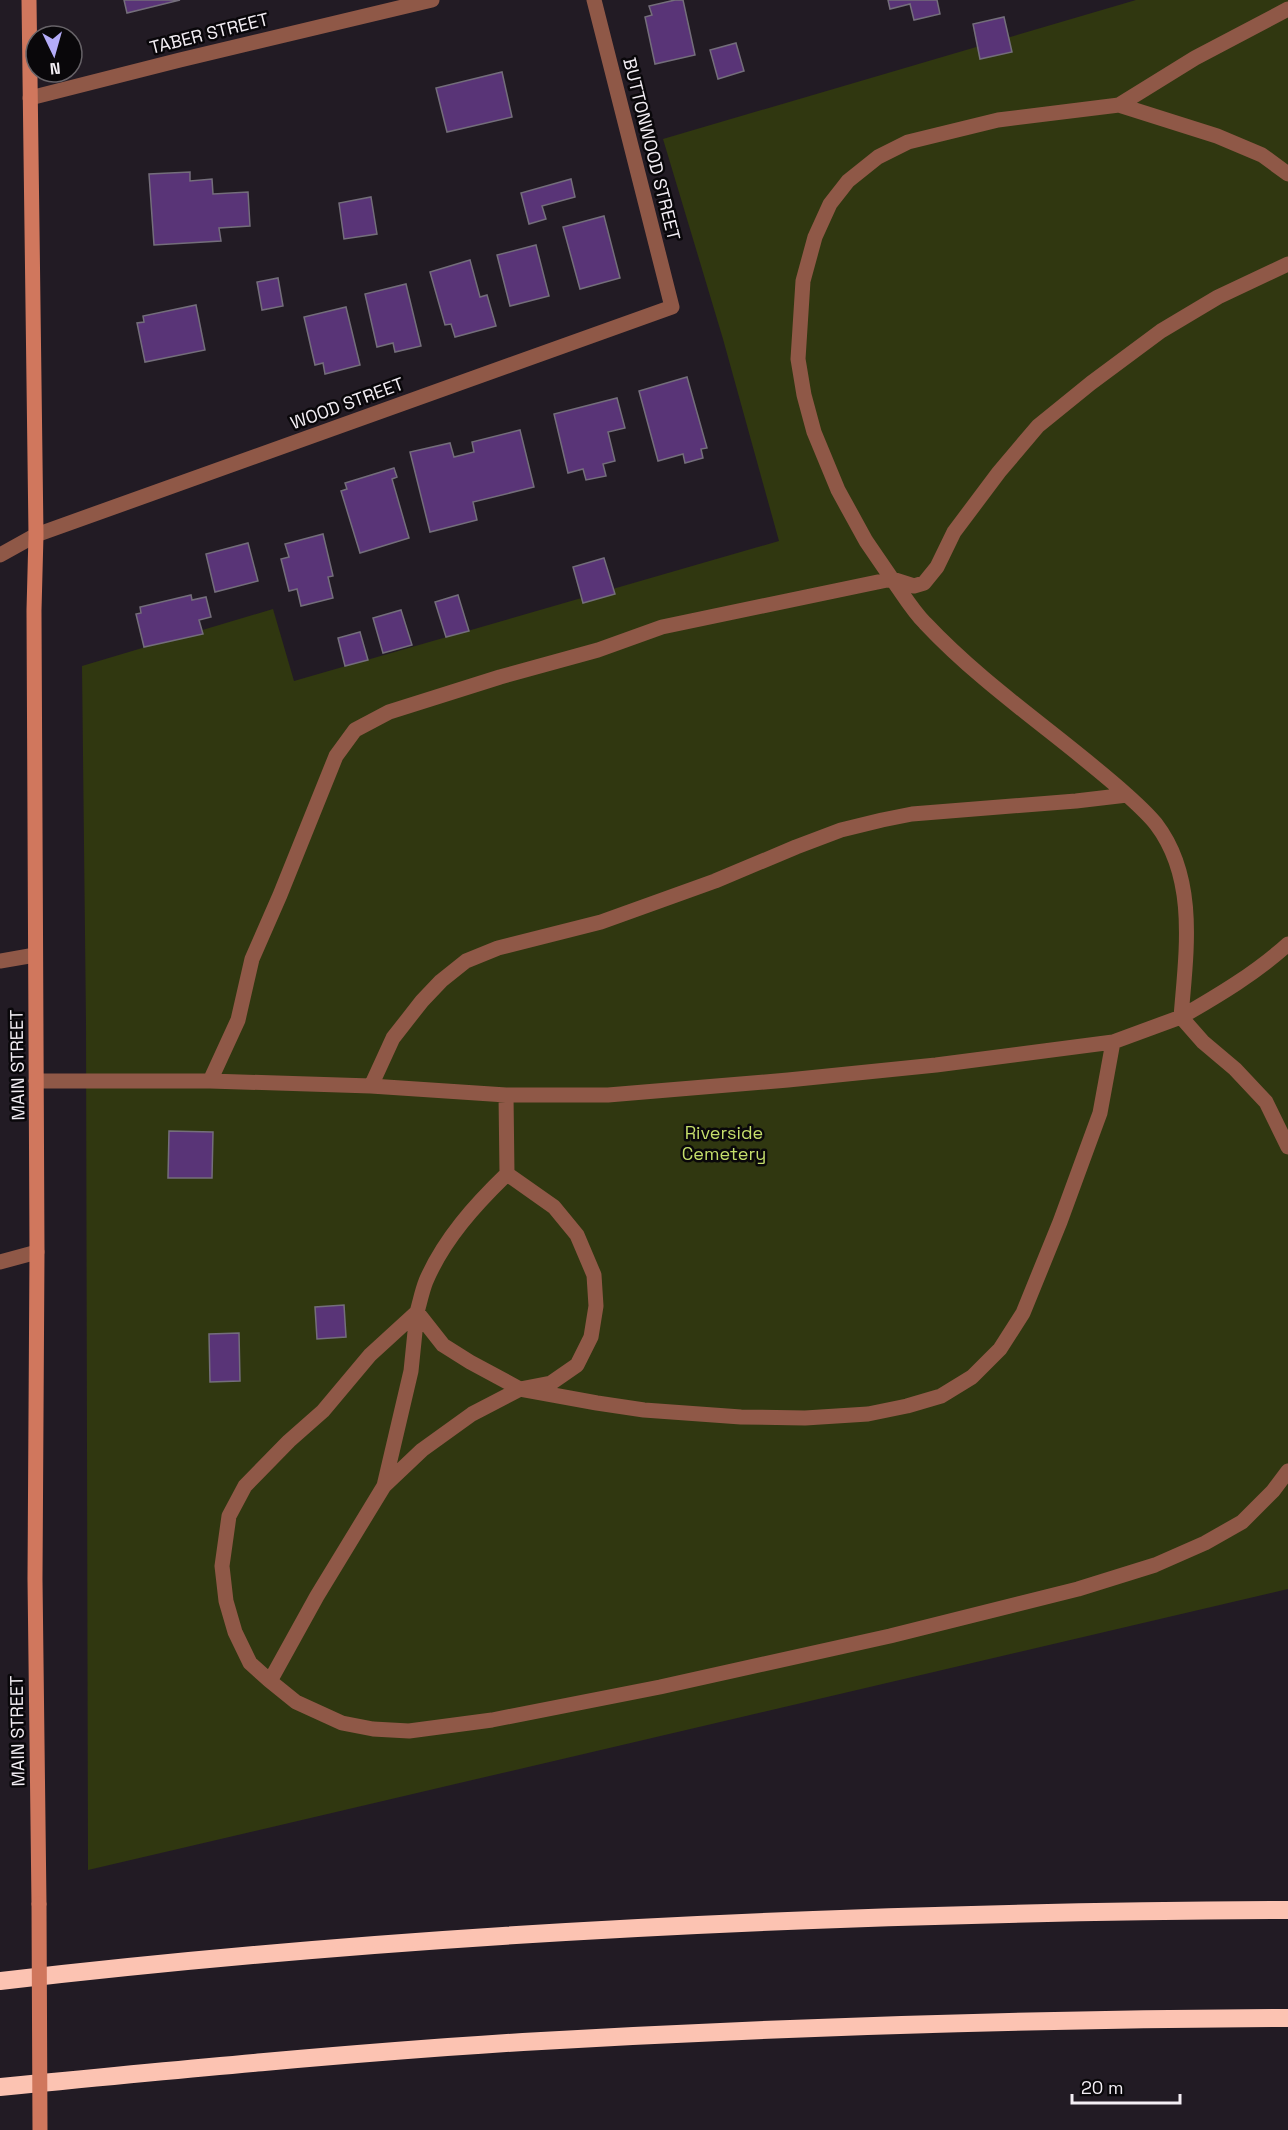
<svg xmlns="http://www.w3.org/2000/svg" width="1288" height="2130" font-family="'Space Grotesk',sans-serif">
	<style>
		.green { fill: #303710 }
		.building { fill: #593477; stroke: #746e7b; stroke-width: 1.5 }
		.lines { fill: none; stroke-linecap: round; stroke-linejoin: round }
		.lane { stroke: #8f5847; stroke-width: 15 }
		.street { stroke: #8f5847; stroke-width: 15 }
		.secondary { stroke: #d0775d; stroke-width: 15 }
		.highway { stroke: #fcc3b2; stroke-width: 18 }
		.secondary-bridge { stroke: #d0775d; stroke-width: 15 }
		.labels { text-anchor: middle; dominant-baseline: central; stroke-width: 5; stroke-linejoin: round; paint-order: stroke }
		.street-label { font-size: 18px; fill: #f3eef4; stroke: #09070a }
		.park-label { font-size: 18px; fill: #c5de6b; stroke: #09070a }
	</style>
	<rect width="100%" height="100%" fill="#221b24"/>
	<path class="green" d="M1136,0H1288V1589L88,1870L86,1023L82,666L273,609L294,681L779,541L723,339L663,139Z"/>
	<path class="building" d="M124,0H180L127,13Z
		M675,0H683L695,55L655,64L645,17L652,15L649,6Z
		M888,0H937L940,14L914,20L910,4L890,9Z
		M1004,17L1012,52L980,59L973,24Z
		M736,43L744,71L718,79L710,50Z
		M502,72L512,117L447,132L436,88Z
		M190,172V181L212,179L213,194L248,192L250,226L219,228L221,241L154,245L149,174Z
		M571,179L575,197L542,206L546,219L529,224L521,193Z
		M371,197L377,234L344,239L339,203Z
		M604,216L620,278L580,289L563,227Z
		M536,245L549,296L510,306L497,255Z
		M470,260L480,297L487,295L496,326L455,337L451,324L445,325L430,272Z
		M278,278L283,306L262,310L257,282Z
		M406,284L421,346L395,352L393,343L377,347L365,294Z
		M196,305L205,350L145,362L137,323L144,322L143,316Z
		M346,307L360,365L325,374L323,363L315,365L304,317Z
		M687,377L707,448L701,449L703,458L685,463L683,454L658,461L639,391Z
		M617,398L625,428L608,432L615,461L603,464L606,476L586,480L583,469L568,473L554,414Z
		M520,430L534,487L473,502L477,520L430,532L410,452L450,443L454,457L474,452L472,442Z
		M394,468L397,477L392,479L409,538L360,553L341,491L347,489L345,483Z
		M323,534L333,576L328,577L333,598L301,606L297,589L289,591L281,559L289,557L285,544Z
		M248,543L258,581L215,592L206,554Z
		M604,558L615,594L583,603L573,567Z
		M191,595L192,600L206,597L211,617L199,620L203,634L144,647L136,614L141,613L140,607Z
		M458,595L469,631L446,637L435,602Z
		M401,610L412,645L383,653L373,618Z
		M360,632L368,660L345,666L338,638Z
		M169,1131L213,1132L212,1178H168Z
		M344,1305L346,1337L317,1339L315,1307Z
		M239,1333L240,1381L210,1382L209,1334Z"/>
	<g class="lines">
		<path class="lane" d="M1288,9L1195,58L1119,105L998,120L908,142L878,157L848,181L830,204L815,237L803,281L798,359L804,395L814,432L838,490L866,541L892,579L914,586L924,583L937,567L954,532L999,472L1038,426L1091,383L1161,331L1218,297L1288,264
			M1119,105L1217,136L1262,155L1288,174
			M36,1081H210
			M371,1086L210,1081L238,1020L252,959L280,895L336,756L355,730L389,712L500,677L598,650L662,627L892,579C903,594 912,610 925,623C986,688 1061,736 1127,795
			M506,1095L371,1086L393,1038L422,1001L441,981L466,961L498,948L601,922L715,881L796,847L841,830L882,820L912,814L1076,801L1127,795C1137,804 1148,814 1156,824C1198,879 1186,953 1181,1017C1219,995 1256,973 1288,944
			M507,1174C475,1205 444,1239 426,1281C422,1291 420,1302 417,1312L443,1345L470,1362L520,1389L597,1403L644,1410L741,1417L805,1418L868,1414L907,1406L941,1396L972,1377L1000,1349L1023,1313L1060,1222L1100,1113L1113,1042
			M384,1486L411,1371L417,1312L370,1355L323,1411L289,1441L245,1486L229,1516L222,1566L226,1601L235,1632L250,1663L270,1681L317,1596L384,1486L422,1450L472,1414L520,1389L551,1383L577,1365L591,1337L596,1306L594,1275L577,1235L554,1207L507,1174L506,1095H608L788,1080L936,1065L1113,1042L1181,1017L1203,1042L1235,1069L1266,1102L1288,1147
			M270,1681L296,1702L342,1723L373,1729L409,1731L492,1720L660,1687L890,1636L1078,1589L1155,1565L1205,1543L1242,1522L1273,1491L1288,1471"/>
		<path class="street" d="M30,98L180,60L432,0
			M0,555L36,535L672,307L594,0
			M0,961L35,955
			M0,1262L37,1252"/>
		<path class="secondary" d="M29,0L36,535L34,610L37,1252L35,1579L39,1904"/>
		<path class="highway" d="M0,1981C427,1931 858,1912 1288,1910
			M0,2087C174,2070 349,2053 523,2042C778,2027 1033,2019 1288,2018"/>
		<path class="secondary-bridge" d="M39,1904L40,2130"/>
	</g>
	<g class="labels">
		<g class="street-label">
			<text transform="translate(209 33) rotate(-14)">TABER STREET</text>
			<text transform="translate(652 149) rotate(76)">BUTTONWOOD STREET</text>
			<text transform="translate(347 403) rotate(-20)">WOOD STREET</text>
			<text transform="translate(17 1065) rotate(-91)">MAIN STREET</text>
			<text transform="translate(17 1731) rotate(-91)">MAIN STREET</text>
		</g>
		<g class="park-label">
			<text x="724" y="1132">Riverside<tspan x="724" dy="21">Cemetery</tspan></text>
		</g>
	</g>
	<g transform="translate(54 54) rotate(175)"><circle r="28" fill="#09070a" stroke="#676368" stroke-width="1.5"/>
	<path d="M0-4.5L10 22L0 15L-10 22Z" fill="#b4acf9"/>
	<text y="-9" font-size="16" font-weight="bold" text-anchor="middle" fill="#f3eef4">N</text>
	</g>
	<path d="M1072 2094v9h108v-9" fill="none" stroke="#f3eef4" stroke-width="3"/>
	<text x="1081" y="2094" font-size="18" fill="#f3eef4" stroke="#09070a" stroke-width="4.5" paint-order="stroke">20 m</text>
</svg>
